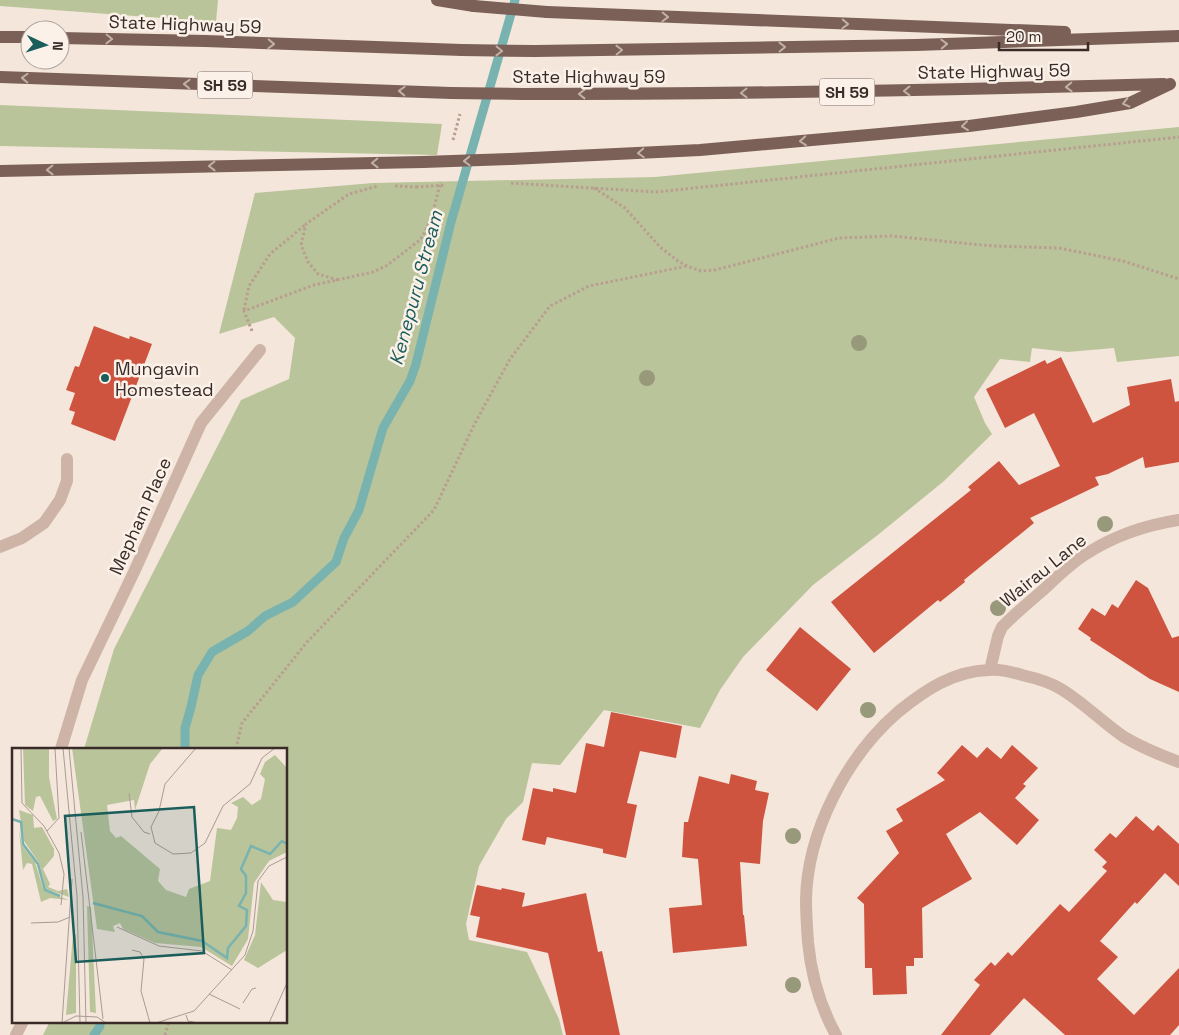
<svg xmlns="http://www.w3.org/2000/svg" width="1179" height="1035" font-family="'Space Grotesk',sans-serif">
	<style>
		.green { fill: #bac49a }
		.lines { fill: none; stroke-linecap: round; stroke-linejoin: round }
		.stream { stroke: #78b3b0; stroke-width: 9 }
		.building { fill: #ce543f }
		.path { stroke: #b99e90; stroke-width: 3; stroke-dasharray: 2.5 2.5; stroke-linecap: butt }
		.lane { stroke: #cdb4a6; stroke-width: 12 }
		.street { stroke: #cdb4a6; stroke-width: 12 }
		.primary { stroke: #7b6058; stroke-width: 12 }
		.path-bridge { stroke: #b99e90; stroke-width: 3; stroke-dasharray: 2.5 2.5; stroke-linecap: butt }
		.primary-bridge { stroke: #7b6058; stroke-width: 12 }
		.tree { fill: #98987a }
		.oneway { stroke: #c1b0a7 }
		.poi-dot { fill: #1a5d5b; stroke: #fbf1e8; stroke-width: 2 }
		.labels { text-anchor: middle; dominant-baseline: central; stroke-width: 5; stroke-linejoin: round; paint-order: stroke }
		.shield { fill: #fbf1e8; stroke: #726662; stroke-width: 1 }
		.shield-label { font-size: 16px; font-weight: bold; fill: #382b28 }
		.street-label { font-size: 18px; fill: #382b28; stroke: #fbf1e8 }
		.poi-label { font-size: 18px; fill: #382b28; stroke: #fbf1e8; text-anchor: start }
		.water-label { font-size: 19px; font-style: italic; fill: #1a5d5b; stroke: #fbf1e8 }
		.inset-river { fill: none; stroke: #78b3b0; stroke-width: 2.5 }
		.inset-road { fill: none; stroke: #a99b93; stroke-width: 1 }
		.view { fill: #1a5d5b; fill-opacity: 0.15; stroke: #1a5d5b; stroke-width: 2.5 }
		.inset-edge { fill: none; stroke: #382b28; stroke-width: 2.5 }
	</style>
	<rect width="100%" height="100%" fill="#f4e6db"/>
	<path class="green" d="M0,0H218L216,22L0,6Z
		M0,105L442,124L437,155L0,146Z
		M1179,127V356L1117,362L1114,348L1068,352L1032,348L1030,362L1000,359L974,397L985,423L992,434L944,481L879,534L813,585L743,657L720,690L700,728L604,710L560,765L532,763L523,802L506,819L479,866L466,924L469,940L527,952L559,1019L563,1035H43L50,1021H286V749H84L114,649L241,400L289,379L295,338L274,317L219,334L255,193L373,183L655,177L977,146Z"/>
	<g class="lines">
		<path class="stream" d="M185,749V728L191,707L198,675L212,652L248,631L265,616L293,602L336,562L344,538L359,510L383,428L410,381L416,364L451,222L515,0
			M94,1035L100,1026V1021"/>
	</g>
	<path class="building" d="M94,326L129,339L130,336L152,344L115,441L71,424L75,412L69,410L75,393L66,390L75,366L79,367Z
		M1061,357L1093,423L1130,405L1127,387L1171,379L1175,402L1179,401V462L1145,468L1143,457L1108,474L1095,477L1099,485L1030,518L1034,523L964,580L965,582L940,602L938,600L874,653L831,602L971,490L968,487L999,461L1019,485L1060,466L1034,413L1005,428L986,389L1045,360L1047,364Z
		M1136,580L1148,588L1172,638L1179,636V692L1150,679L1090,640L1091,638L1078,629L1092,608L1105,616L1112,604L1118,608Z
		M800,627L851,669L817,711L766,670Z
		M611,712L682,726L676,758L640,751L627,803L637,805L626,858L603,853V849L547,837L545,845L522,840L533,788L553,792V788L576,793L586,743L604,747Z
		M962,745L977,758L987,747L1001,759L1012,745L1038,768L1023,784L1026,786L1015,798L1039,820L1017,845L980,812L946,834L972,879L922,908L923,958H914V966H906L907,994L873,995L872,968H865L864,904L857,898L899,853L886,831L903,821L896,809L945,780L937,773Z
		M731,774L757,781L755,790L769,793L763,821L760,864L740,862L743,915H744L747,946L673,953L669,908L702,905L698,859L682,857L684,822H688L699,776L729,784Z
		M1136,816L1153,831L1158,825L1179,844V886L1165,873L1137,904L1135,902L1100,941L1118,957L1097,979L1134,1015L1179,968V1025L1170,1035H1065L1024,998L990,1035H941L980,985L974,980L991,962L995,966L1008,952L1012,956L1060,904L1069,912L1107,871L1102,867L1107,862L1094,850L1110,833L1116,838Z
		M477,885L501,890L502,888L525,893L522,907L586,893L598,952L602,951L620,1035H566L548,953L476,937L480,917L470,915Z"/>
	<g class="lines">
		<path class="path" d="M453,140L460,114
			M511,183L656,192L1179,137
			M395,186L416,187
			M594,188L625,208L660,247L678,261L687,266L701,271L715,270L839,238L892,236L993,246L1059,248L1123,261L1179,279
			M338,280L318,274L308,262L301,245L306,224L349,194L378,186
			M244,310L249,286L270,254L305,225
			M252,331L244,311L314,285L373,272L386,266L420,240C432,223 435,201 441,182
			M236,749L242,723L307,642L434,510L475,423L510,359L550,306L589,286L687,266
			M165,1035L169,1021"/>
		<path class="lane" d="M0,547L22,538L44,523L60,500L67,481V459"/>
		<path class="street" d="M990,670L998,636L1002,627C1015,614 1029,602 1042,591C1056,578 1070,564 1086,554C1114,536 1146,525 1179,520
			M61,749L82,680L134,572L201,423L260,350
			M16,1035L23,1021
			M836,1035C820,1006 811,974 808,942C807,928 806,914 806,900C807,832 847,756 898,712C925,690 953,671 989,670C999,669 1012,672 1022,675C1035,678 1050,682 1061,689C1084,703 1102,722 1124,737C1141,747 1160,755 1179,762"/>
		<path class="primary" d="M437,0L474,6
			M547,12L1065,32
			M0,37H30
			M60,38L205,41L462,50
			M535,51L916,45L1179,36
			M0,77L451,93
			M523,94C737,94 950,90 1164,84
			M511,159L700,150L969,126L1076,112L1130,103L1170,84
			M0,171L423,162"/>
		<path class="path-bridge" d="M416,187L446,185"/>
		<path class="primary-bridge" d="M474,6L547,12
			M462,50L535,51
			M451,93L523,94
			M423,162L511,159"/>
	</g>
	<g class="tree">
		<circle cx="859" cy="343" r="8"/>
		<circle cx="647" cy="378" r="8"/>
		<circle cx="1105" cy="524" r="8"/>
		<circle cx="998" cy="608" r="8"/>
		<circle cx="868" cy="710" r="8"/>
		<circle cx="793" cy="836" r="8"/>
		<circle cx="793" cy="985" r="8"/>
	</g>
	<defs><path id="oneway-chevron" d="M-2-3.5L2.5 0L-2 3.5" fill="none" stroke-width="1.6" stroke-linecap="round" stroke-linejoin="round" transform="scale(1.25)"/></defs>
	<g class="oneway">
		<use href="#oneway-chevron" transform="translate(665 17) rotate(2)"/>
		<use href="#oneway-chevron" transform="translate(845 24) rotate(2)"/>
		<use href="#oneway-chevron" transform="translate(109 39) rotate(1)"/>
		<use href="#oneway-chevron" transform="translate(271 44) rotate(2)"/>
		<use href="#oneway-chevron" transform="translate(944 44) rotate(-2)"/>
		<use href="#oneway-chevron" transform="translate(782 47) rotate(-1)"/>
		<use href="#oneway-chevron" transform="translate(619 50) rotate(-1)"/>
		<use href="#oneway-chevron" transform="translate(499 51) rotate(1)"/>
		<use href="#oneway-chevron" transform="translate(25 78) rotate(-178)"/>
		<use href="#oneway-chevron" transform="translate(187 84) rotate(-178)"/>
		<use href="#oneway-chevron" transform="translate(1069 87) rotate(178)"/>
		<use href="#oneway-chevron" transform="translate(402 91) rotate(-178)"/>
		<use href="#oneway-chevron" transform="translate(907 91) rotate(179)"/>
		<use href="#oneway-chevron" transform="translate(744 93) rotate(179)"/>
		<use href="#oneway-chevron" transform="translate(582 94) rotate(-180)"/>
		<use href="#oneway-chevron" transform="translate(1126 103) rotate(166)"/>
		<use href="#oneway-chevron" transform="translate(965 126) rotate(174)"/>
		<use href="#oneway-chevron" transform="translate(803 141) rotate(175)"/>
		<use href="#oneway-chevron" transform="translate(641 153) rotate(177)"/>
		<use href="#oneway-chevron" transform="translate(467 161) rotate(178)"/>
		<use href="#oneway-chevron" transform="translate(375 163) rotate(179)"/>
		<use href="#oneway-chevron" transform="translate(212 166) rotate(179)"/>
		<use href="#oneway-chevron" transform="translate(50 170) rotate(179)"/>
	</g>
	<circle class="poi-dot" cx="105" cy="378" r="5"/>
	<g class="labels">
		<g class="shield">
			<rect x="197.5" y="71.5" width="55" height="27" rx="4"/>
			<rect x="819.5" y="78.5" width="55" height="27" rx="4"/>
		</g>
		<g class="shield-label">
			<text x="225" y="85">SH 59</text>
			<text x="847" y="92">SH 59</text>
		</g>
		<g class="street-label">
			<text transform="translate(185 24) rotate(2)">State Highway 59</text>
			<text transform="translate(994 71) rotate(-1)">State Highway 59</text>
			<text x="589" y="76">State Highway 59</text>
			<text transform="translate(140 516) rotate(-66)">Mepham Place</text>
			<text transform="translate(1043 570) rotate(-39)">Wairau Lane</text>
		</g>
		<g class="poi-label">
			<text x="115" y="368">Mungavin<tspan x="115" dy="21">Homestead</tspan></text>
		</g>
		<g class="water-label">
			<text transform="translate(416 288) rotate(-75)">Kenepuru Stream</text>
		</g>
	</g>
	<g transform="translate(12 748)">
		<rect width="275" height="275" fill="#f4e6db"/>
		<path d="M11,0H37V29L45,71L41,73L28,48L24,49L21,63L13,57ZM60,0H151L138,16L123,62L122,52L95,57L98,83L104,90L109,88L148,121L146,133L154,142L174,149L177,141L198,133L205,80L219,82L225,70L226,59L219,55L231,49L240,57L249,51L253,31L248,26L253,14L263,7L275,20V104L257,113L242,135L236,191L220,218L189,199L143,195L111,181L108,175L101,178L103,184L85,181ZM7,62L21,67L22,80L30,79L42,101V108L31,121L38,136L36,139L46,143L55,141L57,149L34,141L27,115L12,93ZM7,82L10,97L23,114L32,143L57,152L38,150L29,154L20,116L15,115L11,122ZM249,134L261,152L275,154V202L246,220L232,212L243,187ZM75,158L79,159L84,265L78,264ZM61,187H64V265L54,267Z" fill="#bac49a"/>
		<path class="inset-river" d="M0,71L9,74L11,96L26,116L33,142L48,148M81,155L130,168L146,184L190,193L215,210L216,200L234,178L235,162L227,158L234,145V128L229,121L239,98L258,106L270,93L275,96"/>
		<path class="inset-road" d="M9,0L10,55L32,78L47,105L52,126L49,157M51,0L65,148L68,275M57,0L71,149L74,275M184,0L153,36L147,63L139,79L143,95L161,106L179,105L193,95L211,58L238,36L250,10L263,0M117,45L120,69L132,84L138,86M35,83L47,70L43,0M69,84L91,271M19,175L46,174L58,169M105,179L147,198L190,203L220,222M120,202L128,204L132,211L129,243L138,275M197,246L228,261M231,255L240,241L244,240M182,263L233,207L241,183L246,133L257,118L275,109M174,267L176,273L186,275M50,275L60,131M50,275L64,268L85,269L94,275M144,275L182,263M257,275L275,235"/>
		<path class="view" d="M182,59L192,205L64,214L53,68Z"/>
		<rect width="275" height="275" class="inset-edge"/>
	</g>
	<g transform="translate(45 45) rotate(94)"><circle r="24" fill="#fbf1e8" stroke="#ada29b"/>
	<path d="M0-4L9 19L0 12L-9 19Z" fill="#1a5d5b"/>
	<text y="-8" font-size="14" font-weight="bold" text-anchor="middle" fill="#382b28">N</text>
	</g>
	<path d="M999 42v8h89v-8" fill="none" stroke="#382b28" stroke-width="2.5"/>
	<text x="1006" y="42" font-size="15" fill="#382b28" stroke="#fbf1e8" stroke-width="4" paint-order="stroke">20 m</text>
</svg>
